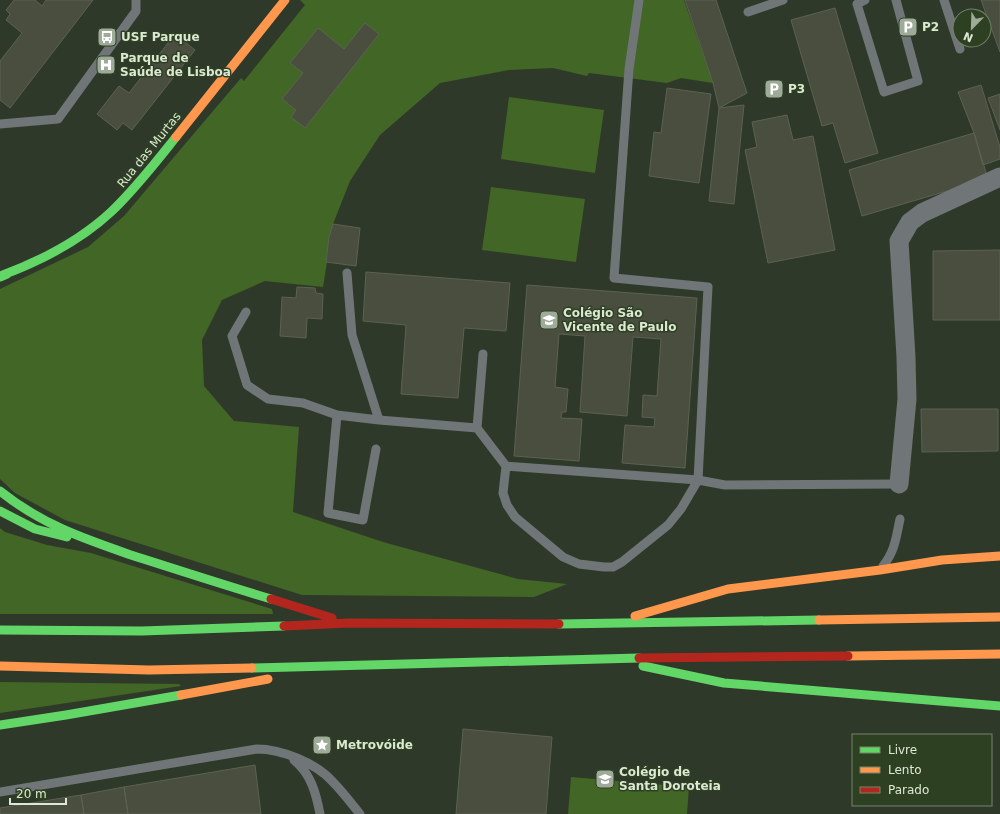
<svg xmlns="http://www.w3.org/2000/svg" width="1000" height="814" font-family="'DejaVu Sans',sans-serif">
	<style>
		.green { fill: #426625 }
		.building { fill: #494e3f; stroke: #5c6252 }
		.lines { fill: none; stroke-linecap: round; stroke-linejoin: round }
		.lane { stroke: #707577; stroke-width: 9 }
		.street { stroke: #707577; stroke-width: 19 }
		.fast { stroke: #63d668; stroke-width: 9 }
		.slow { stroke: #ff974d; stroke-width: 9 }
		.jam { stroke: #b3261e; stroke-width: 9 }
		.labels { text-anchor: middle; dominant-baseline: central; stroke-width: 3; stroke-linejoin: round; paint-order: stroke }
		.poi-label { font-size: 12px; font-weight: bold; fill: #dce8d5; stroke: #2e4022; text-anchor: start }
		.street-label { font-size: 12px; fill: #dce8d5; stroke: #2e4022 }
	</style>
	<rect width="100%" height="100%" fill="#2f3929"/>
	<path class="green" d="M300,0H684L713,83L681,78L667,83L589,73L587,76L553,68L509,70L440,83L380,135L350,181L333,224L323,287L265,281L222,300L202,340L204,386L234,421L299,427L293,512L383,542L518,579L567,584L534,597L302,595L65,520L15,493L0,479V289L88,247L124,216L241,78L244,81L305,5Z
		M509,97L604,110L595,173L501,159Z
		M491,187L585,199L576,262L482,250Z
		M0,528L5,532L47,545L91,553L272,609L273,614H0Z
		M0,682L179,684L181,686L0,713Z
		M571,777L689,787L687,814H568Z"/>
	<path class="building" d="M14,0H35L42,6L46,0H93L10,108L0,100V61L22,33L6,20L10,14L6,10Z
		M685,0H716L747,93L719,108L713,83Z
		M981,0H1000V52Z
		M835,8L878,153L845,163L833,123L822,126L791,20Z
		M365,23L379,34L305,128L291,117L296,110L282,99L303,73L290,63L318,28L344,49Z
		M175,34L195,50L132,130L123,123L117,130L97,114L119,86L129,93Z
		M981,85L1000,147V159L983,165L974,133L958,92Z
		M667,88L711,94L699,183L649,176L654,132L661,133Z
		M1000,94V130L988,98Z
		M744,105L734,204L709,201L719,108Z
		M787,115L793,140L813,136L835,250L768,263L745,150L757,147L752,122Z
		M974,133L988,179L862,216L849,170Z
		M333,224L360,228L356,266L326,262L329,237Z
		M1000,250V320H933V251Z
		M366,272L510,283L506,331L464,328L458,398L401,394L406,325L363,321Z
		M527,285L697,298L685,468L622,463L625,425L654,427L655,418L642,417L643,395L657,396L661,339L633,337L627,416L580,412L585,336L559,334L555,387L568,389L566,412H562L561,418L582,419L579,461L514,456Z
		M297,287L315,288L316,293L323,294L322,319L307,318L306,338L280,336L282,297L296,298Z
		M921,409H998V451L922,452Z
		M463,729L552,737L546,814H456Z
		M255,765L261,814H128L124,787Z
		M124,787L128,814H84L81,795Z
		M81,795L84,814H0V808Z"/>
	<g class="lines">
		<path class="lane" d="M639,0L629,69L614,278L708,287L698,480L725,485L899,484
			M865,0L857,4L884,92L918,81L896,0
			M944,0L960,49
			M748,12L783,0
			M0,124L58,119L136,11V0
			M347,273L352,335L379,420
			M246,312L232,336L247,385L268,399L303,403L337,415
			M477,428L483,354
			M376,449L363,520L328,513L337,415L379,420L477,428L506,466L698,480L681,509L668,525L622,562L613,567H604L579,564L563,557L515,517L507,505L503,493L506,466
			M883,566C895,551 896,538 900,519
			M294,760C311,774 316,793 320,814
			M0,792L257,749C281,749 316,763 332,781C342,791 351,803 360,814"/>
		<path class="street" d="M899,484L907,399L906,357L899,241L910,222L922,213L1000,177"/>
		<path class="fast" d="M0,276C41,261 80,241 112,211C136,188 156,162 176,137
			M0,277L7,274
			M0,491C41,524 82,538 131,555C178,570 224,585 271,599
			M0,511L35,529L67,537
			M559,624L819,620
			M0,630L142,631L284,626
			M643,666L724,683L1000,706
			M252,668L639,658
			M0,725L66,715L181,695"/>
		<path class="slow" d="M176,137L285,0
			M635,616L728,589L880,570L942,560L1000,556
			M819,620L1000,617
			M848,656L1000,654
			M0,666L149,670L252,668
			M181,695L268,679"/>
		<path class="jam" d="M271,599L332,618
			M284,626L349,623L559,624
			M639,658L848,656"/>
	</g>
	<defs>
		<symbol id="parking-square" viewBox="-11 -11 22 22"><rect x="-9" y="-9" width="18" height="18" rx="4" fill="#9fab99" stroke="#2e4022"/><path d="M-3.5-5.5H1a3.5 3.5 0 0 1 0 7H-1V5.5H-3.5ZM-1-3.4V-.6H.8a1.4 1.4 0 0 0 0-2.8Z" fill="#fff"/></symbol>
		<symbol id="bus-square" viewBox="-11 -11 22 22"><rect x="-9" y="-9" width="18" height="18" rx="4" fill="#9fab99" stroke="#2e4022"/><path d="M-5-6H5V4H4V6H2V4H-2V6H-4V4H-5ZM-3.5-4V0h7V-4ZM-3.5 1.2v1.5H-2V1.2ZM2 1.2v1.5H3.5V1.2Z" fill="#fff"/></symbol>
		<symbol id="hospital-square" viewBox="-11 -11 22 22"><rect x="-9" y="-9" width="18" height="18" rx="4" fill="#9fab99" stroke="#2e4022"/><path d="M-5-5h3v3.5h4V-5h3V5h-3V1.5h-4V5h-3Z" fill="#fff"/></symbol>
		<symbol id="school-square" viewBox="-11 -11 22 22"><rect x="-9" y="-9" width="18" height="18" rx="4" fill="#9fab99" stroke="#2e4022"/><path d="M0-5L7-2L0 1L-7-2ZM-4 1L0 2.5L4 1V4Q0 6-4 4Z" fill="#fff"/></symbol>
		<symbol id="sight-square" viewBox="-11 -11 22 22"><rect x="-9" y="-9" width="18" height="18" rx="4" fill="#9fab99" stroke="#2e4022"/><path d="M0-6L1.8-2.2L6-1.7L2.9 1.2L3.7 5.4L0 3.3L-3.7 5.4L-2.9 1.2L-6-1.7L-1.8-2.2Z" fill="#fff"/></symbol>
	</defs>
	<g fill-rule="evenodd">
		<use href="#parking-square" x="897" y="16" width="22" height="22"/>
		<use href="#bus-square" x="96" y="26" width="22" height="22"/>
		<use href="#hospital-square" x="95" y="54" width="22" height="22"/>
		<use href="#parking-square" x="763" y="78" width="22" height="22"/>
		<use href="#school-square" x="538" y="309" width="22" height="22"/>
		<use href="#sight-square" x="311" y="734" width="22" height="22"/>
		<use href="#school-square" x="594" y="768" width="22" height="22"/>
	</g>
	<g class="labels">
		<g class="poi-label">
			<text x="922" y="27">P2</text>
			<text x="121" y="37">USF Parque</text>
			<text x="120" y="58">Parque de<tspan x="120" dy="14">Saúde de Lisboa</tspan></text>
			<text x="788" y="89">P3</text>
			<text x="563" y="313">Colégio São<tspan x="563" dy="14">Vicente de Paulo</tspan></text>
			<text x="336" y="745">Metrovóide</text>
			<text x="619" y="772">Colégio de<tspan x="619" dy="14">Santa Doroteia</tspan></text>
		</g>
		<g class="street-label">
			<text transform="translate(149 150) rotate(-51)">Rua das Murtas</text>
		</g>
	</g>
	<rect x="852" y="734" width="140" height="72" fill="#2e4022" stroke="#74836a"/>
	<rect x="860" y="747" width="20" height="6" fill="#63d668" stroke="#74836a"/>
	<text x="888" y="754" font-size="12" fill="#dce8d5">Livre</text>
	<rect x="860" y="767" width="20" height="6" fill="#ff974d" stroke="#74836a"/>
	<text x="888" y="774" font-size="12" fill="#dce8d5">Lento</text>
	<rect x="860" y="787" width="20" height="6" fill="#b3261e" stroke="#74836a"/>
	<text x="888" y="794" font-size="12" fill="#dce8d5">Parado</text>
	<g transform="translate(972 28) rotate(203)"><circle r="19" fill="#2e4022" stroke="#74836a"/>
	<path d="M0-3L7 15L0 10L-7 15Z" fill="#9fab99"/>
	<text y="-6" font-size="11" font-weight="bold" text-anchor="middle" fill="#dce8d5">N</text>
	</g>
	<path d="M10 798v6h56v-6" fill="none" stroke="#dce8d5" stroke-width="2"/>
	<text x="16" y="798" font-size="12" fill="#dce8d5" stroke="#2e4022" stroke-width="3" paint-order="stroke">20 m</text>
</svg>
